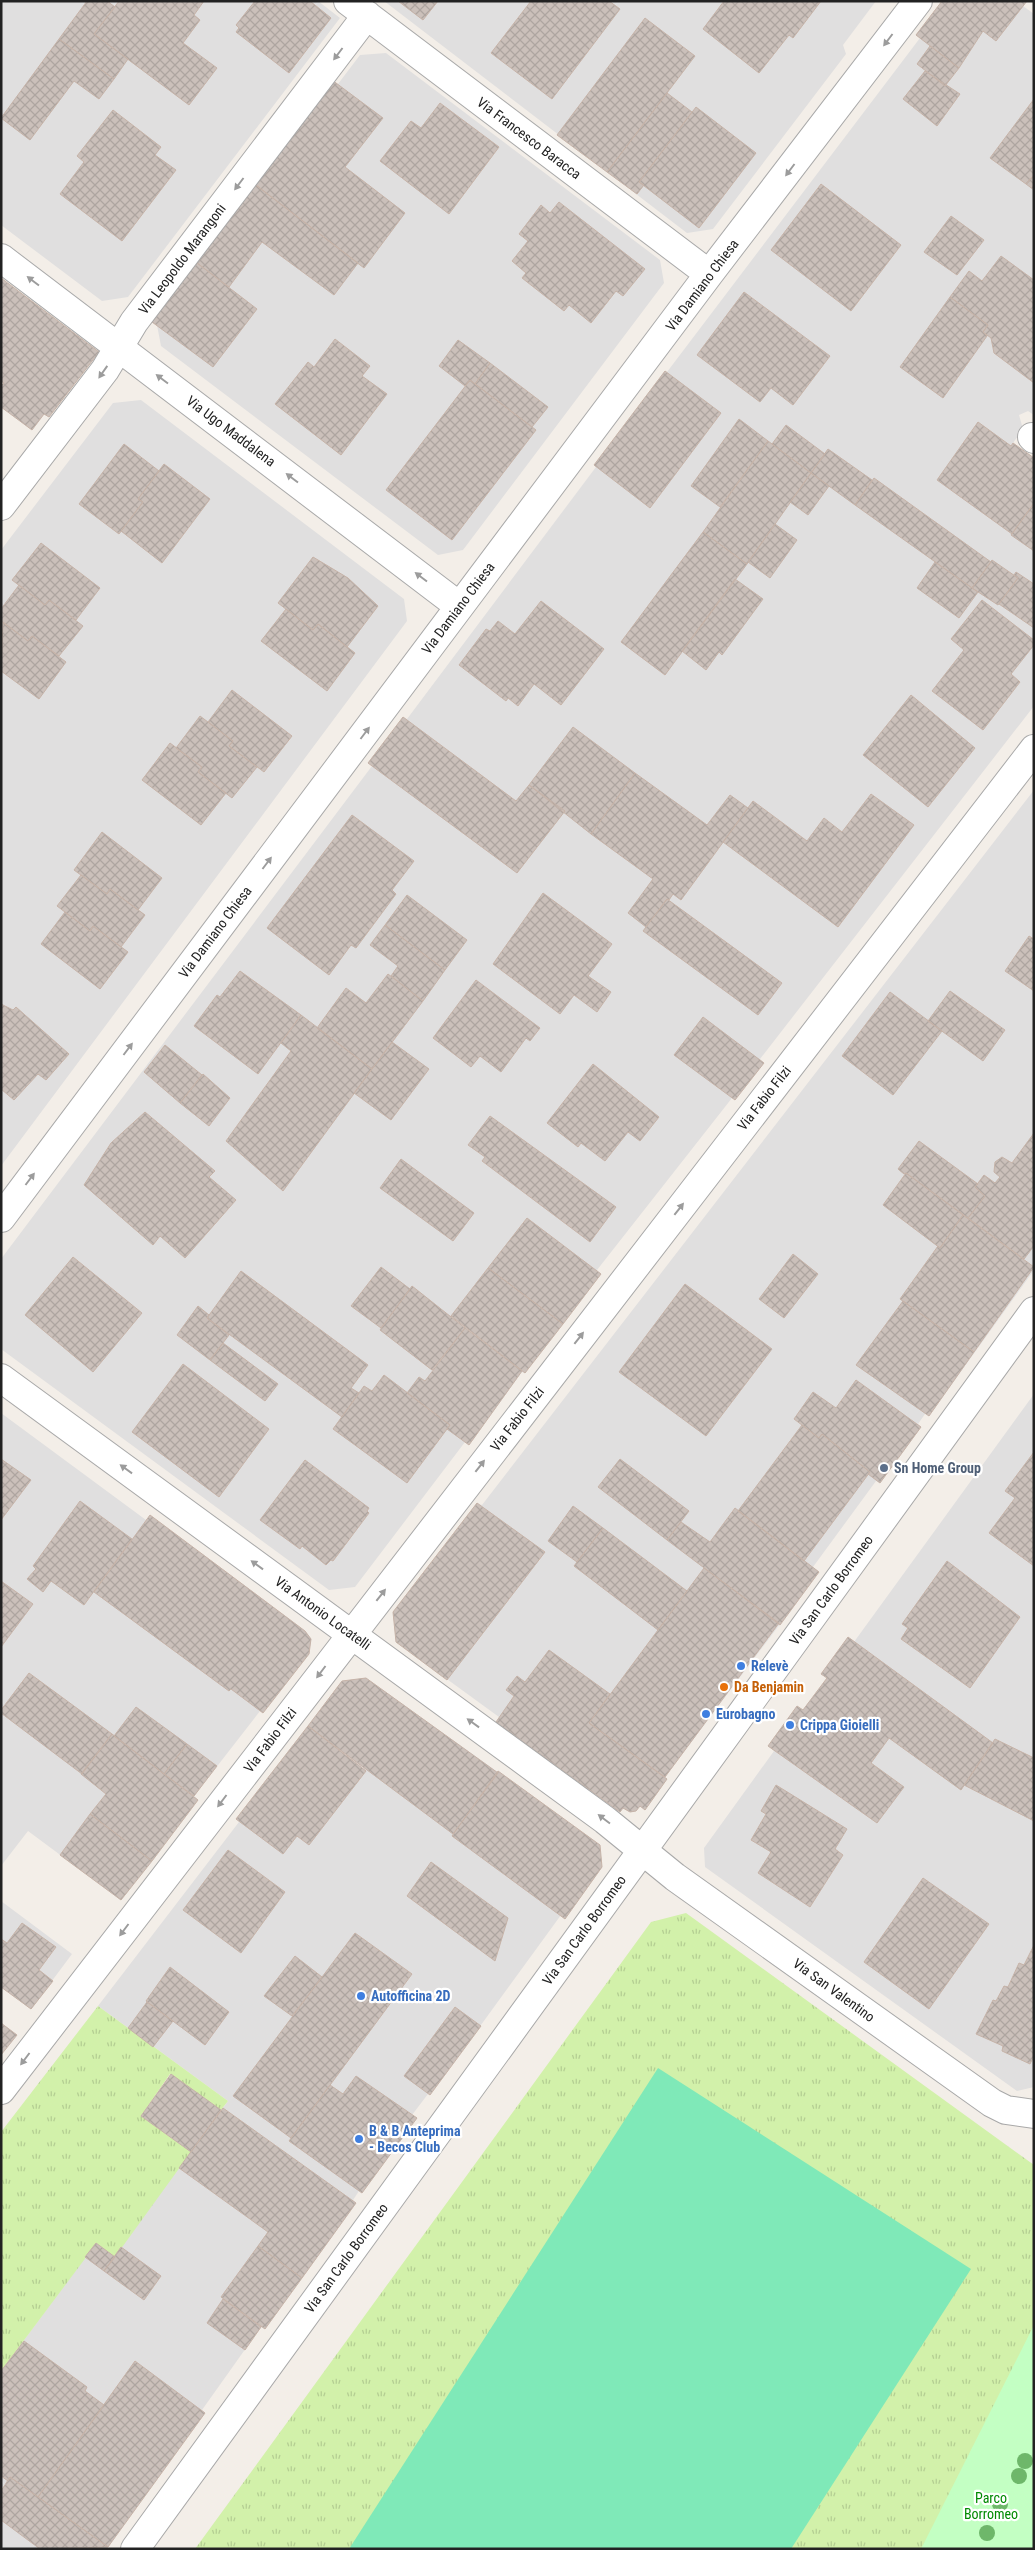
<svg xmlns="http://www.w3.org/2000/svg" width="1035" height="2550" font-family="'Roboto Condensed',sans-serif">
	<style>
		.residential { fill: #e0dfdf }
		.grass { fill: url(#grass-tufts) }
		.park { fill: #c3ffc3 }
		.pitch { fill: #7fe9b8 }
		.building { fill: url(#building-cross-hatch); stroke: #c6b3a8 }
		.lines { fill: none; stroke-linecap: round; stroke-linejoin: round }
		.street-casing { stroke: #a9a9a9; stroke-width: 30 }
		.street { stroke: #fff; stroke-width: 28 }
		.tree { fill: #6eb76a }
		.oneway { fill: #9c9c9c }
		.service-dot { fill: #5c6f8a; stroke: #fff; stroke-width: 2 }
		.shop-dot { fill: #3f7fe0; stroke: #fff; stroke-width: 2 }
		.food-dot { fill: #e8710a; stroke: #fff; stroke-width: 2 }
		.labels { text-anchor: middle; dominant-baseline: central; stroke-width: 4.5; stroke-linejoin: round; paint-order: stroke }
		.street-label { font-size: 14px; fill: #222; stroke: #fff }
		.service-label { font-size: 14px; font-weight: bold; fill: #4e5e75; stroke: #fff; text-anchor: start }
		.shop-label { font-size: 14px; font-weight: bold; fill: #366cbe; stroke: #fff; text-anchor: start }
		.food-label { font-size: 14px; font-weight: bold; fill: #c56008; stroke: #fff; text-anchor: start }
		.park-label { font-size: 14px; fill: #018a02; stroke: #fff }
	</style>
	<defs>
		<pattern id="grass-tufts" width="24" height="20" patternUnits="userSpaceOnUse" patternTransform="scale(1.25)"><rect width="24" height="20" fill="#d2f1aa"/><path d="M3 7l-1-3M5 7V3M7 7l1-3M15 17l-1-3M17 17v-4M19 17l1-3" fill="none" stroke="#b4ce92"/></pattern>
		<pattern id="building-cross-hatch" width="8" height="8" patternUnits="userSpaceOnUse" patternTransform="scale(1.25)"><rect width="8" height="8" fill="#cbc0ba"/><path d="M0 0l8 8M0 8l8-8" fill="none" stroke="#aea5a0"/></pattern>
	</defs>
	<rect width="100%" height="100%" fill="#f3eee8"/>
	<path class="residential" d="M1,1H318L340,18L128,297L102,301L1,225Z
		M384,1H876L843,45L846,54L713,229L687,233Z
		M942,1H1027L1023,6L1034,14V415L1028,411L1019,415L1023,429L1013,443L1034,458V706L760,1059L764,1063L735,1100L732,1098L597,1270L601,1274L525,1373L522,1372L469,1445L465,1442L355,1587L329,1590L1,1349V1259L372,766L368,763L403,717L407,719L596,467L594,465L665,371L667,372L920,38L916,35Z
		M386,53L660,260L664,283L463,550L438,555L161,346L157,325L152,322L255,186L253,183L332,80L338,84L360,55Z
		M141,400L404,599L407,621L1,1166V550L113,403Z
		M1034,790V1270L929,1416L925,1414L918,1424L921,1427L880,1483L876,1481L813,1567L819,1572L665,1777L667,1779L645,1810L640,1806L636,1811L630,1812L623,1808L620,1812L496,1722L499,1717L396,1642L393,1612L477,1503L482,1505Z
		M1034,1394V2087L1017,2091L705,1867L704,1848L774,1751L768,1746L803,1710L827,1678L821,1674L848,1637L854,1642Z
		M1,1413L146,1520L150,1515L305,1631L311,1639L309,1654L260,1711L194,1796L198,1800L121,1900L28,1831L1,1866Z
		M366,1678L600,1845L602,1867L565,1919L561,1915L430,2095L428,2094L412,2115L417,2118L362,2193L359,2191L353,2200L356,2203L265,2329L261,2327L202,2410L205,2413L106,2549H1V2371L96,2243L114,2256L228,2101L98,2006L239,1822L236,1819L342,1681Z
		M1,1901L72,1954L31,2009L1,1987Z"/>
	<path class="grass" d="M686,1913L1034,2165V2334L926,2549H195L651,1922Z
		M98,2006L228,2101L221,2110L170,2074L141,2116L191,2152L115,2257L96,2244L1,2371V2132Z"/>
	<path class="park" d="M1034,2325V2549H921Z"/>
	<path class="pitch" d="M658,2068L971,2269L791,2549H349Z"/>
	<path class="building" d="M87,1H107L115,7L94,34L128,59L114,79L59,39Z
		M119,1H204L194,15L200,20L183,43L217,68L189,105L94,34Z
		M255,1H310L331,18L289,73L236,32L239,28L236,25Z
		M398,1H438L423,20Z
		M531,1H609L620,9L552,99L491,53Z
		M724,1H821L793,38L789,35L759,73L703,29Z
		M942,1H1027L996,41L983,31L959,68L916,35Z
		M645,18L695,56L607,172L557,135Z
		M59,39L114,79L99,99L74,81L30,140L1,118Z
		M930,46L959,68L945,86L917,64Z
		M925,71L960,94L937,126L903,99Z
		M332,80L383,118L345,167L405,213L364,268L253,183Z
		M667,93L692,112L639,182L644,185L637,194L607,172Z
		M1034,99V175L1026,184L990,158Z
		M440,103L499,147L449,214L380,161L411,121L421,128Z
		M696,107L756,153L699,228L639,182Z
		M113,110L161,147L155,155L176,170L122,241L60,194L84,162L77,156Z
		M1034,175V190L1026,184Z
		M821,184L901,245L851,311L771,250Z
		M256,185L358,263L334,295L262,242L229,287L197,263Z
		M559,202L645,269L623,296L616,291L591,323L569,305L564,311L522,278L526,273L512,261L528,241L519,234L541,205L550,213Z
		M951,216L984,240L957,275L924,252Z
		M1001,256L1034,280V383L994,353L991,338L983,332L988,325L950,297L969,271L982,281Z
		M197,263L257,309L213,367L152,322Z
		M1,278L99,352L49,417L44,414L32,430L1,407V386L4,383L1,381Z
		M744,292L830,356L793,405L771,388L760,402L697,355Z
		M950,297L988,325L983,332L987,336L943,398L900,367Z
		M335,339L370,366L362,376L387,394L341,455L275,404L308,362L314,367Z
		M458,340L490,363L475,384L470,380L465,386L439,366Z
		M490,363L548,407L532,427L475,384Z
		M665,371L721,413L650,508L594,465Z
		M470,380L536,430L452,540L386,490Z
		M739,419L768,441L720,507L691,486Z
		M978,422L1011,446L1013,443L1034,458V503L1012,534L937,480Z
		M786,425L825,454L811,473L772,444Z
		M768,441L811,473L747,564L703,532Z
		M124,444L159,471L138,499L143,502L119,534L79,504Z
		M828,449L872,480L855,505L811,473Z
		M164,464L210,499L162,563L121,531L143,502L138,499Z
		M811,473L829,486L808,515L790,502Z
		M874,478L991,562L972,588L855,505Z
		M1034,503V551L1011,535Z
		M775,524L797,540L770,578L748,562Z
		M703,532L747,564L665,675L621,642Z
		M41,543L100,588L76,620L49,600L45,605L12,580Z
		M313,557L348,578L378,606L347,647L318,624L313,630L278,603Z
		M992,560L1018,578L998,605L972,588Z
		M935,562L978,592L959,618L917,588Z
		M1016,572L1034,584V628L999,604L1018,578L1014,575Z
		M735,579L763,599L722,655L719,652L706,670L682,651Z
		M19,585L45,605L49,600L83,626L59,656L32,636L28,641L1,621V609Z
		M982,600L1034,640V645L1011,674L1020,682L983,730L932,691L964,650L951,639Z
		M541,601L604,649L561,705L534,684L518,706L508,698L506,701L459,665L486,629L490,631L498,621L515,634Z
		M286,609L313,630L318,624L355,653L327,691L261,641Z
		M3,622L28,641L32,636L66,662L39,699L1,671Z
		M232,690L292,736L264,772L229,746L233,741L208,722Z
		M911,695L975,748L928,807L863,755Z
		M200,716L233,741L229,746L257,767L232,798L198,772L202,767L176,748Z
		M403,717L516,801L529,785L565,811L517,873L368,763Z
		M573,727L635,773L591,834L529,785Z
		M170,743L202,767L198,772L226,793L201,825L142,780Z
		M635,773L707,825L730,795L748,808L681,900L673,894L669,900L667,899L646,927L628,913L653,879L591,834Z
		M871,794L914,825L838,927L723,842L753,801L807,841L824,818L842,832Z
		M352,815L414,861L392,890L396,894L356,948L351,945L329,975L267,928Z
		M102,832L162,878L138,910L110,889L107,894L74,870Z
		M81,875L107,894L110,889L145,915L121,947L93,926L90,931L57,906Z
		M543,893L612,944L588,976L611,992L597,1012L574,995L560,1014L493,964Z
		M407,895L467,940L445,970L385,925Z
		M667,899L782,983L758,1015L643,931Z
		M65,912L90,931L93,926L128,952L100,989L41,944Z
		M385,925L445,970L423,1001L391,976L398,966L370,945Z
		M1029,936L1034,939V991L1005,971Z
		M240,971L301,1015L258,1074L194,1026L217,995L220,997Z
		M388,974L423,1001L372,1069L317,1028L346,988L366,1003Z
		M476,980L540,1028L530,1041L526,1038L501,1072L480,1056L471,1067L433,1038Z
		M950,991L1005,1030L983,1061L928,1021Z
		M890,992L942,1031L893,1095L842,1056Z
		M1,1004L13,1010L16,1007L69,1054L46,1080L38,1074L14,1100L1,1089Z
		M301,1015L372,1069L283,1191L226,1141L291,1051L281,1043Z
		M703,1017L764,1063L735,1100L674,1055Z
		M392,1042L429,1069L391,1120L354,1093Z
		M165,1045L202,1075L180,1103L144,1072Z
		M593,1064L659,1117L640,1141L628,1132L605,1161L581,1143L578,1147L547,1123Z
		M203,1074L230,1098L209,1126L180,1103Z
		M145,1112L215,1171L209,1177L236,1200L185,1258L160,1236L153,1245L84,1185L111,1143Z
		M490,1116L616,1207L590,1242L482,1161L485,1157L468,1145Z
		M1034,1133V1246L1024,1259L968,1218L985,1196L975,1187L984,1175L995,1183L1000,1177L994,1172L995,1162L1002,1157L1012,1163Z
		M919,1141L978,1184L975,1187L985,1196L968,1218L906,1173L904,1174L898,1169Z
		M401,1159L474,1213L453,1241L380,1188Z
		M906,1173L963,1215L940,1248L883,1205Z
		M963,1215L1034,1267L974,1352L900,1299L938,1246L940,1248Z
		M527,1218L601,1274L563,1324L488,1268Z
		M793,1254L818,1274L784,1318L759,1299Z
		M73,1257L142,1313L93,1372L25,1315Z
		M381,1267L410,1289L381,1328L351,1306Z
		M488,1268L563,1324L525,1373L451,1316Z
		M241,1271L368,1365L351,1388L359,1393L342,1417L207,1318Z
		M685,1284L772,1349L706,1436L619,1372Z
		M412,1286L465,1328L432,1370L380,1330Z
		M903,1301L974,1352L929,1416L856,1365Z
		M198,1306L209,1315L207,1318L229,1335L210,1360L177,1335Z
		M465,1328L522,1371L469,1445L447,1429L450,1425L407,1393L419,1377L425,1381Z
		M223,1343L278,1384L265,1401L210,1360Z
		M183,1364L269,1429L219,1497L132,1432Z
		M384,1375L450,1425L407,1483L333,1429L364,1386L372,1391Z
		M856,1380L921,1427L880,1483L868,1474L870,1472L822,1434L819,1438L794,1419L813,1392L836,1408Z
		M802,1425L819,1438L822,1434L870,1472L804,1561L738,1511Z
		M1034,1452V1566L989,1533L1015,1498L1005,1491Z
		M1,1459L31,1480L1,1520Z
		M620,1459L689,1511L667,1540L598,1487Z
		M305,1460L369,1508L367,1511L369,1513L333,1561L331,1560L326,1565L302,1546L300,1549L260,1520Z
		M80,1501L132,1539L84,1605L51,1581L43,1592L27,1579L36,1569L33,1566Z
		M477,1503L545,1552L447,1680L396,1642L393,1612Z
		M573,1506L603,1528L577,1562L548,1541Z
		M735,1508L819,1572L780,1625L667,1540L681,1522L710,1542Z
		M150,1515L305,1631L311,1639L309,1654L263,1713L231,1689L229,1691L94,1592Z
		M603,1528L687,1591L658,1630L574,1566Z
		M947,1561L1020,1617L970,1688L901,1639L908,1628L902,1624Z
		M704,1568L779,1623L665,1777L589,1723Z
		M1,1581L33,1604L1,1647Z
		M848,1637L993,1743L961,1790L889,1738L871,1763L904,1787L877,1823L768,1746L797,1706L803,1710L827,1678L821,1674Z
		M549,1650L610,1694L589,1723L667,1779L645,1810L640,1806L636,1811L630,1812L623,1808L620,1812L496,1722L514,1696L506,1690L517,1676L525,1682Z
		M29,1673L112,1734L82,1774L1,1713V1710Z
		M366,1678L498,1773L453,1834L308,1726L342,1681Z
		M136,1707L187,1744L164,1774L114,1736Z
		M308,1726L366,1771L309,1845L297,1836L283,1854L236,1819Z
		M112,1734L198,1800L152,1861L90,1814L106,1794L81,1774Z
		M995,1739L1034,1758V1821L964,1785Z
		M187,1744L217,1766L194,1796L164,1774Z
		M498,1771L600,1845L602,1867L565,1919L452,1836Z
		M776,1785L847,1829L835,1849L843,1855L810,1907L758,1873L771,1852L751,1840L766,1814L761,1811Z
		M90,1814L152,1861L121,1900L60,1855Z
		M228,1850L285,1892L241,1953L183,1910Z
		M431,1862L508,1918L495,1961L407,1896Z
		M923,1878L989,1924L929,2009L864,1962Z
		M22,1923L56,1947L39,1970L53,1981L31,2009L1,1987V1939L7,1943Z
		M355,1933L412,1974L291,2138L233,2096Z
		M1034,1945V2056L1030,2064L1002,2051L1003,2046L976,2034L993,2000L996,2001L1004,1986L1008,1987L1019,1963L1024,1965Z
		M295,1956L322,1977L292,2016L264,1996Z
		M170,1967L229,2012L205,2045L146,2001Z
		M147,2002L173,2021L153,2047L128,2028Z
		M455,2007L481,2026L430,2095L404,2076Z
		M1,2023L17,2035L1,2055Z
		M171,2074L221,2110L191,2152L141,2116Z
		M356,2076L417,2118L362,2193L289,2141L330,2085L343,2094Z
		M223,2108L356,2203L302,2278L258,2246L268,2232L179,2168Z
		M96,2243L115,2257L104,2271L85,2257Z
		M258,2246L302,2278L265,2329L221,2297Z
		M121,2247L161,2276L144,2300L104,2271Z
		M223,2299L261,2327L245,2350L207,2323Z
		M24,2341L87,2387L85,2391L104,2405L38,2497L10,2477L8,2481L1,2476V2371Z
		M135,2361L205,2413L108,2547L38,2497Z
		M10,2477L108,2547L40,2549L1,2520V2491Z"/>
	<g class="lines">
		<defs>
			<path id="street" d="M348,1L709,274
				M1,258L459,606
				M1032,437L1034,439
				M1,506L105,370L134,322L367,15
				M1,1218L709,274L918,1
				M1,1378L605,1820L675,1877L992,2103L1006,2110L1034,2114
				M1,2090L1034,749
				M135,2549L1034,1311"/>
		</defs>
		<use href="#street" class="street-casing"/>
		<use href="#street" class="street"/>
	</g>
	<g class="tree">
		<circle cx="1025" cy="2461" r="8"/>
		<circle cx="1019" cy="2476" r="8"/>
		<circle cx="1000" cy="2504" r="8"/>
		<circle cx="987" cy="2533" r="8"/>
	</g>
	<defs><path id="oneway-solid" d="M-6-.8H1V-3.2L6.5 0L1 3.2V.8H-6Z" transform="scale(1.25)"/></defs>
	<g class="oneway">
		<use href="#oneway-solid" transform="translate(888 40) rotate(127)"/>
		<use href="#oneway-solid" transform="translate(338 54) rotate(127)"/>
		<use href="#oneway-solid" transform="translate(790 170) rotate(127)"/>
		<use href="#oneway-solid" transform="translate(239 184) rotate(127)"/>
		<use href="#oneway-solid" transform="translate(33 281) rotate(-143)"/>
		<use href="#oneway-solid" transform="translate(103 372) rotate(125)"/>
		<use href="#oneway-solid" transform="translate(162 379) rotate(-143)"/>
		<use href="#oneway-solid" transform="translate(292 478) rotate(-143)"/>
		<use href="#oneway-solid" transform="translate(421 577) rotate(-143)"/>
		<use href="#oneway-solid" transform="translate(365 733) rotate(-53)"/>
		<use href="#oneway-solid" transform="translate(267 863) rotate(-53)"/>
		<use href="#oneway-solid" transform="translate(128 1049) rotate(-53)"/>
		<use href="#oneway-solid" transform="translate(30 1179) rotate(-53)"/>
		<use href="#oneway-solid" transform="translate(679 1209) rotate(-52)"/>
		<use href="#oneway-solid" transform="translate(579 1338) rotate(-52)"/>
		<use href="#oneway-solid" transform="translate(480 1466) rotate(-52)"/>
		<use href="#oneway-solid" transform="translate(126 1469) rotate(-144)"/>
		<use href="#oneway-solid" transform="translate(257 1565) rotate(-144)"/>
		<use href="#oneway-solid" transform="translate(381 1595) rotate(-52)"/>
		<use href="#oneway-solid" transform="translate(321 1672) rotate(127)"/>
		<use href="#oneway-solid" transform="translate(473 1723) rotate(-144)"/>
		<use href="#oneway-solid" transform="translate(222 1801) rotate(127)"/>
		<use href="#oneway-solid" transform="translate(604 1819) rotate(-143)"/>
		<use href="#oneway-solid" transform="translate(124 1930) rotate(127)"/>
		<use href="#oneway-solid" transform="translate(25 2059) rotate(127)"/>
	</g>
	<circle class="service-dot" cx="884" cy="1468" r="5"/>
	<g class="shop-dot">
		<circle cx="741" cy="1666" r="5"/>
		<circle cx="706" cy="1714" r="5"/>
		<circle cx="790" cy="1725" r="5"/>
		<circle cx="361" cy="1996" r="5"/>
		<circle cx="359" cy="2139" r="5"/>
	</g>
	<circle class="food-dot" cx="724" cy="1687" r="5"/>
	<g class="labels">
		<g class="street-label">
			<text transform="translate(529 138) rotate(37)">Via Francesco Baracca</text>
			<text transform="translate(182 259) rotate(-53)">Via Leopoldo Marangoni</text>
			<text transform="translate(702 285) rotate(-53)">Via Damiano Chiesa</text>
			<text transform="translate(231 431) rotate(37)">Via Ugo Maddalena</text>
			<text transform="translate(458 608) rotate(-53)">Via Damiano Chiesa</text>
			<text transform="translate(215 932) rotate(-53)">Via Damiano Chiesa</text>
			<text transform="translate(764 1098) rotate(-52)">Via Fabio Filzi</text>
			<text transform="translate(517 1419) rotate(-52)">Via Fabio Filzi</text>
			<text transform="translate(831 1590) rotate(-54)">Via San Carlo Borromeo</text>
			<text transform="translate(323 1613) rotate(36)">Via Antonio Locatelli</text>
			<text transform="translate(270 1740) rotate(-53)">Via Fabio Filzi</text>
			<text transform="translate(584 1930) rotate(-54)">Via San Carlo Borromeo</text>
			<text transform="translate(834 1990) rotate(36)">Via San Valentino</text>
			<text transform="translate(346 2258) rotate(-54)">Via San Carlo Borromeo</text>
		</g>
		<g class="service-label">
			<text x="894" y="1468">Sn Home Group</text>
		</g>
		<g class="shop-label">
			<text x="751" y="1666">Relevè</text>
			<text x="716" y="1714">Eurobagno</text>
			<text x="800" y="1725">Crippa Gioielli</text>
			<text x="371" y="1996">Autofficina 2D</text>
			<text x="369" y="2131">B &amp; B Anteprima<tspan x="369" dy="16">- Becos Club</tspan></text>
		</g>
		<g class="food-label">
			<text x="734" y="1687">Da Benjamin</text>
		</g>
		<g class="park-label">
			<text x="991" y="2498">Parco<tspan x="991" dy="16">Borromeo</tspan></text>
		</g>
	</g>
	<rect width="1035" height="2550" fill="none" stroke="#222222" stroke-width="5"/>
</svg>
